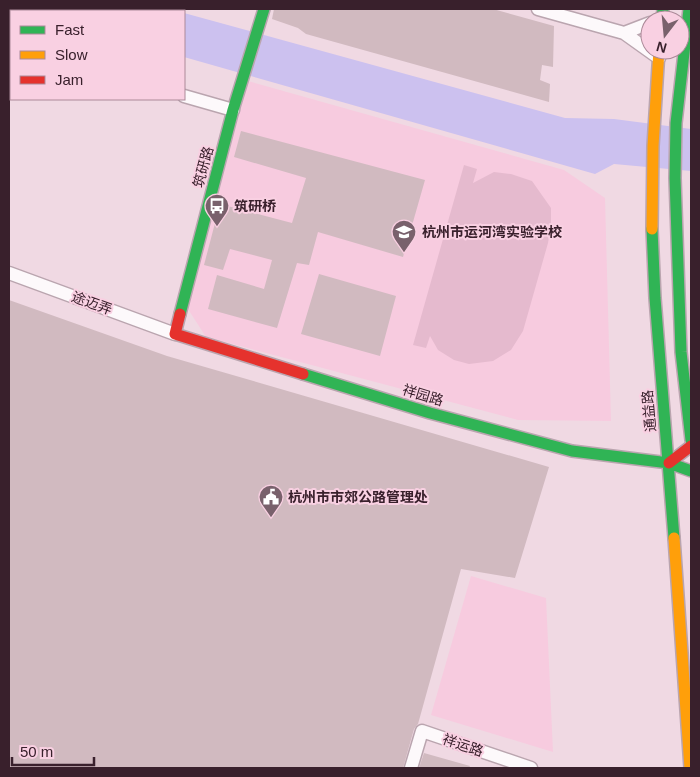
<svg xmlns="http://www.w3.org/2000/svg" width="700" height="777" font-family="Arial,'Noto Sans SC',sans-serif">
	<style>
		.built { fill: #f7cbdf }
		.green { fill: #e5bace }
		.water { fill: #ccc1ef }
		.building { fill: #d1bac0 }
		.lines { fill: none; stroke-linecap: round; stroke-linejoin: round }
		.street-casing { stroke: #baa5af; stroke-width: 15 }
		.fast-casing { stroke: #baa5af; stroke-width: 14 }
		.slow-casing { stroke: #baa5af; stroke-width: 14 }
		.jam-casing { stroke: #baa5af; stroke-width: 14 }
		.street { stroke: #fdf9fb; stroke-width: 12 }
		.fast { stroke: #30b455; stroke-width: 11 }
		.slow { stroke: #ff9f0a; stroke-width: 11 }
		.jam { stroke: #e5322d; stroke-width: 11 }
		.labels { text-anchor: middle; dominant-baseline: central; stroke-width: 4; stroke-linejoin: round; paint-order: stroke }
		.street-label { font-size: 14px; fill: #39202c; stroke: #f9d0e2 }
		.poi-label { font-size: 14px; font-weight: bold; fill: #39202c; stroke: #f9d0e2; text-anchor: start }
	</style>
	<rect width="100%" height="100%" fill="#f0d9e3"/>
	<path class="built" d="M248,81L564,170L605,198L611,421L518,420L206,337L188,309Z
		M471,576L546,598L553,752L431,715Z"/>
	<path class="green" d="M464,165L477,169L473,183L494,172L511,174L532,181L551,208V225L548,243L523,331L511,350L493,361L469,364L454,360L438,350L430,336L426,348L413,345Z"/>
	<path class="water" d="M15,9H170L179,11H24Z
		M184,13L565,118L614,119L691,129V171L614,164L595,174L184,57Z"/>
	<path class="building" d="M274,9H493L554,26L553,67L542,65L540,80L550,84L549,102L306,34L298,28L272,19Z
		M241,131L425,180L403,257L318,232L309,265L297,263L277,328L208,309L217,275L264,289L272,260L230,249L223,270L204,265L220,204L292,223L306,178L234,157Z
		M319,274L396,296L380,356L301,334Z
		M9,300L167,356L549,467L515,578L461,569L418,724L414,729L403,768H9Z
		M424,753L470,766L469,768H419Z"/>
	<g class="lines">
		<defs>
			<path id="street" d="M538,9L624,33L659,58
				M624,33L650,23
				M9,44L11,45
				M184,96L233,110
				M9,273L175,334
				M411,768L422,731L531,768"/>
			<path id="fast" d="M689,9L676,123L675,178L681,352L691,440
				M662,20L663,9
				M652,229L655,298L674,538
				M180,314L233,110L264,9
				M303,374L430,413L572,451L669,463L691,471"/>
			<path id="slow" d="M652,229L653,146L659,50
				M674,538L690,768"/>
			<path id="jam" d="M180,314L175,334L303,374
				M669,463L691,446"/>
		</defs>
		<use href="#street" class="street-casing"/>
		<use href="#fast" class="fast-casing"/>
		<use href="#slow" class="slow-casing"/>
		<use href="#jam" class="jam-casing"/>
		<use href="#street" class="street"/>
		<use href="#fast" class="fast"/>
		<use href="#slow" class="slow"/>
		<use href="#jam" class="jam"/>
	</g>
	<defs>
		<symbol id="bus-pin" viewBox="-11 -11 22 30"><path d="M0 17L-7.5 6A9.5 9.5 0 1 1 7.5 6Z" fill="#79616c" stroke="#f9d0e2"/><path d="M-5-6H5V4H4V6H2V4H-2V6H-4V4H-5ZM-3.5-4V0h7V-4ZM-3.5 1.2v1.5H-2V1.2ZM2 1.2v1.5H3.5V1.2Z" fill="#fff"/></symbol>
		<symbol id="school-pin" viewBox="-11 -11 22 30"><path d="M0 17L-7.5 6A9.5 9.5 0 1 1 7.5 6Z" fill="#79616c" stroke="#f9d0e2"/><path d="M0-5L7-2L0 1L-7-2ZM-4 1L0 2.5L4 1V4Q0 6-4 4Z" fill="#fff"/></symbol>
		<symbol id="civic-pin" viewBox="-11 -11 22 30"><path d="M0 17L-7.5 6A9.5 9.5 0 1 1 7.5 6Z" fill="#79616c" stroke="#f9d0e2"/><path d="M-.6-6.5H3V-4.5H.6V-3L4-1V1h2V6H-6V1h2V-1L-.6-3ZM-1.2 2.5V6h2.4V2.5Z" fill="#fff"/></symbol>
	</defs>
	<g fill-rule="evenodd">
		<use href="#bus-pin" x="203" y="192" width="28" height="38"/>
		<use href="#school-pin" x="390" y="218" width="28" height="38"/>
		<use href="#civic-pin" x="257" y="483" width="28" height="38"/>
	</g>
	<g class="labels">
		<g class="street-label">
			<text transform="translate(203 167) rotate(-75)">筑研路</text>
			<text transform="translate(92 303) rotate(20)">途迈弄</text>
			<text transform="translate(423 395) rotate(17)">祥园路</text>
			<text transform="translate(649 411) rotate(-95)">通益路</text>
			<text transform="translate(463 745) rotate(19)">祥运路</text>
		</g>
		<g class="poi-label">
			<text x="234" y="206">筑研桥</text>
			<text x="422" y="232">杭州市运河湾实验学校</text>
			<text x="288" y="497">杭州市市郊公路管理处</text>
		</g>
	</g>
	<rect width="700" height="777" fill="none" stroke="#39202c" stroke-width="20"/>
	<rect x="10" y="10" width="175" height="90" fill="#f9d0e2" stroke="#ac8a99"/>
	<rect x="20" y="26" width="25" height="8" fill="#30b455" stroke="#ac8a99"/>
	<text x="55" y="35" font-size="15" fill="#39202c">Fast</text>
	<rect x="20" y="51" width="25" height="8" fill="#ff9f0a" stroke="#ac8a99"/>
	<text x="55" y="60" font-size="15" fill="#39202c">Slow</text>
	<rect x="20" y="76" width="25" height="8" fill="#e5322d" stroke="#ac8a99"/>
	<text x="55" y="85" font-size="15" fill="#39202c">Jam</text>
	<g transform="translate(665 35) rotate(196)"><circle r="24" fill="#f9d0e2" stroke="#ac8a99"/>
	<path d="M0-4L9 19L0 12L-9 19Z" fill="#79616c"/>
	<text y="-8" font-size="14" font-weight="bold" text-anchor="middle" fill="#39202c">N</text>
	</g>
	<path d="M12 757v8h82v-8" fill="none" stroke="#39202c" stroke-width="2.5"/>
	<text x="20" y="757" font-size="15" fill="#39202c" stroke="#f9d0e2" stroke-width="4" paint-order="stroke">50 m</text>
</svg>
